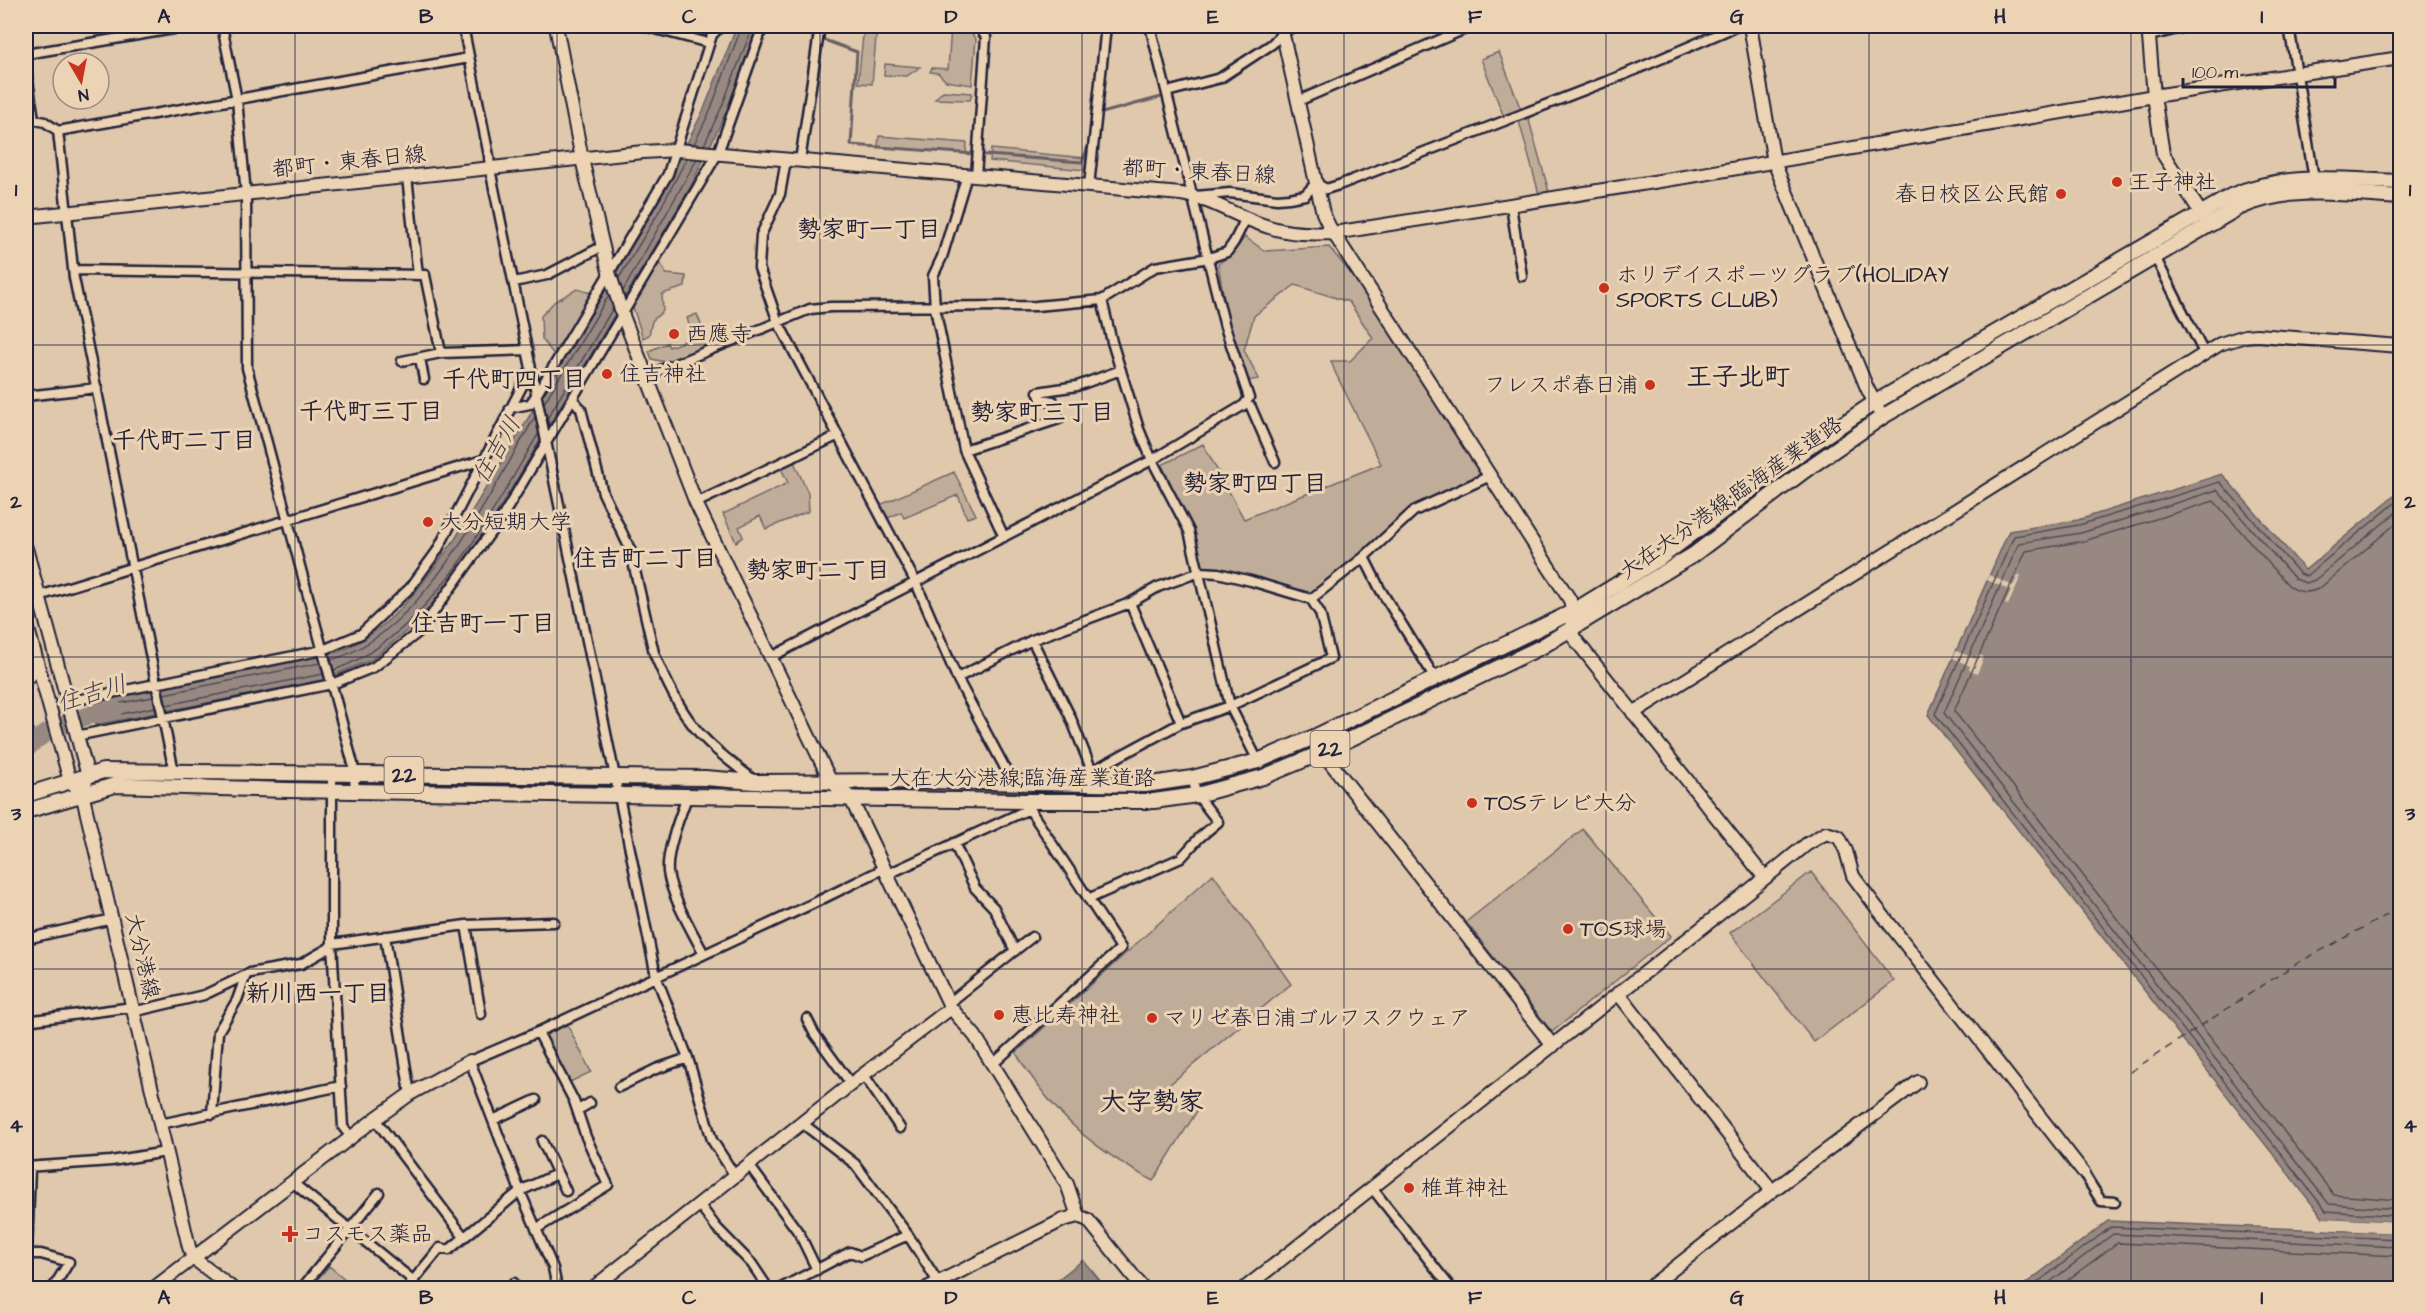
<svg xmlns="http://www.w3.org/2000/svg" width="2426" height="1314" font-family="'Architects Daughter','Klee One',sans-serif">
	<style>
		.green { fill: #c0ad99; stroke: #71686a; stroke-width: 1.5 }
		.water { fill: #978981; stroke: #686065; stroke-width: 1.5 }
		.pier { fill: #dfc8ac }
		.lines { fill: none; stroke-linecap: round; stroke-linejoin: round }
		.shore { stroke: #514b57; stroke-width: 1.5 }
		.stream { stroke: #686065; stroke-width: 3 }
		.river { stroke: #978981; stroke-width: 18 }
		.ferry { stroke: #454150; stroke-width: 1.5; stroke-dasharray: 8 6; stroke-linecap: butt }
		.street-casing { stroke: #22223b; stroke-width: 13 }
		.secondary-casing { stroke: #22223b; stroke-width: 16 }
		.primary-casing { stroke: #22223b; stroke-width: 18 }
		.street { stroke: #ebd3b3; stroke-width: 8 }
		.secondary { stroke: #ebd3b3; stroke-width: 12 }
		.primary { stroke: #ebd3b3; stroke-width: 14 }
		.grid { fill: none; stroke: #22223b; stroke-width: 1.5; stroke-opacity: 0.55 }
		.poi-dot { fill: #c8321e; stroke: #ebd3b3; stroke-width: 2 }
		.labels { text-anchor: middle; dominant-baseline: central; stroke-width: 6; stroke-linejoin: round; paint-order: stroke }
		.shield { fill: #ebd3b3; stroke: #5e575f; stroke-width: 1.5 }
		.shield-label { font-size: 21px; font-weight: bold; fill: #22223b }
		.street-label { font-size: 22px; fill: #22223b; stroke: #ebd3b3 }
		.poi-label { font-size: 22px; fill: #22223b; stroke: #ebd3b3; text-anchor: start }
		.neighbourhood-label { font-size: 24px; font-weight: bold; fill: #22223b; stroke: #ebd3b3 }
		.water-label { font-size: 24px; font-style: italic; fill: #454150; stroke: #ebd3b3 }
		.quarter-label { font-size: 26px; font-weight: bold; fill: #22223b; stroke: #ebd3b3 }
		.neatline { fill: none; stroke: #22223b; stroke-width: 2 }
		.grid-label { font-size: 20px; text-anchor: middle; font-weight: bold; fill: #22223b }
	</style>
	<rect width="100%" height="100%" fill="#dfc8ac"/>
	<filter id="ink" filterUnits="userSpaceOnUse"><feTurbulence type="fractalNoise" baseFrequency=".0167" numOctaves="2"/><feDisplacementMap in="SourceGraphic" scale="12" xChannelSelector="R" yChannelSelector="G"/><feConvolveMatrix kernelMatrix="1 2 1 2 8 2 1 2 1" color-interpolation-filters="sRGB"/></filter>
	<g filter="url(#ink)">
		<path class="green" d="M864,26H877L872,84L858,83Z
			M940,26H965L976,39L972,85L946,81L938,73L930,72L932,68L948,69L951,27Z
			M1499,52L1521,110L1504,117L1481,59Z
			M885,64L920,67L907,76L884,75Z
			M943,91L972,93L970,100L935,99Z
			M1528,117L1549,192L1539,194L1519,121Z
			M879,136L967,143L966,153L878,147Z
			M991,149L1086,158L1085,170L990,161Z
			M1245,237L1265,251L1329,247L1357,281L1482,477L1413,508L1364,552L1310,596L1203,570L1191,528L1162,465L1203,444L1244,519L1381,464L1335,372L1331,361H1350L1373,338L1349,302L1295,285L1254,316L1244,350L1259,379L1247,381L1228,322L1218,264L1230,256Z
			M661,264L666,274L686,276L685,287L662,294L663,311L652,321L649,335L643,338L632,304L654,266Z
			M577,289L594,294L557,359L542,339L541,316L554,302Z
			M697,314L709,346L674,364L652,359L649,351L667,343L669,347L693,338L687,318Z
			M793,460L808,493L809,511L766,529L760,516L739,527L743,537L736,542L723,514L788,483L780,466Z
			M954,472L976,515L967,518L958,495L904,518L901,512L888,518L880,505Z
			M1583,829L1671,936L1552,1032L1466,922Z
			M1811,872L1894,981L1814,1042L1730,933Z
			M1213,874L1291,984L1164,1089L1197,1111L1153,1181C1089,1146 1054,1115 1016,1053Z
			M567,1024L591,1072L568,1083L546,1037L548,1033Z
			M329,1266L356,1288H310Z"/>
		<path class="water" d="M737,26H760L728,108L691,186L492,521L453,579L414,625L371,660L322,680L95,725L89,703L341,651C391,630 424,583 455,539L652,213L704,109Z
			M2222,474L2305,570L2400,491V1222L2323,1218L1928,715L2009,531L2078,520Z
			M31,721L38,747L26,762V727Z
			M2108,1221L2400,1233V1288H2020Z
			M1083,1260L1106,1288H1047Z"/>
		<path class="pier" d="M2019,574L2021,576L2008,605L2005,604L2011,591L1987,580L1989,575L2013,586Z
			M1956,651L1976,659L1978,654L1984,657L1977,674L1969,670L1970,666L1953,658Z
			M2323,1218L2400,1222V1225L2323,1221Z
			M2323,1226L2400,1230V1233L2322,1229Z"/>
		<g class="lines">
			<path class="shore" d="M694,144L710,111L742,26
				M704,145L722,106L753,26
				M619,278L657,215L687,158
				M623,291L697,159
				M544,403L609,295
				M547,419L613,308
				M2400,499L2306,576L2300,574L2220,482L2079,525L2014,536L1935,714L2326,1211L2400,1216
				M2400,509L2315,580L2306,583L2295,579L2217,490L2081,533L2019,543L1944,713L2329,1204L2400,1209
				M2400,520L2320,588C2309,594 2298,593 2288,585L2214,501L2084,541L2026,551L1954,711L2334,1195L2400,1200
				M331,660C423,635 489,494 535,417
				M334,670C430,636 489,516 539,433
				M164,694L320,663
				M153,697L99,707L97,710L102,718L155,707
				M166,705L323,674
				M2030,1288L2111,1227L2400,1239
				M2042,1288L2113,1234L2400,1247
				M2057,1288L2117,1243L2400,1256"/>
			<path class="stream" d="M786,26L857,52L851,145L1082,162L1090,141
				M1299,31L1309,26
				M1195,89L1223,83L1269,51
				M1100,119L1102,113L1165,96"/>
			<path class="river" d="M26,750C40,730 90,714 114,709"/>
			<path class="ferry" d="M2130,1072L2294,965L2400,908"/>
			<defs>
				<path id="street" d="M222,26L237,100L246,194L247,368L353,764L355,790
					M463,26L489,156L490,169L656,976L688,1058L712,1140L735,1176
					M644,26L709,43
					M2289,26L2314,179
					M2149,36L2190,26
					M26,54L191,26
					M26,68L34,119
					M1167,92L1220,78L1272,44L1283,32L1295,26
					M1298,101L1472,26
					M26,118L45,122L58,131L74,278L174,772
					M58,131L469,58
					M786,160L780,194L761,235L759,268L778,322L916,583L957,678L1013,783
					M800,161L820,26
					M967,175L942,257L933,276L935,308L964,450L1004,537
					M976,176L986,37L978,26
					M407,177L418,275
					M1089,186L1106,26
					M1196,196L1230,193L1277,199L1289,198L1305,195L1316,183L1326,189L1339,185L1623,75L1737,26
					M1511,206L1522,276
					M2154,255L2204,353
					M73,270L425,275L441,353
					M514,282L547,275L603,246
					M1102,300L1112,342L1139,429L1152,460L1189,531L1230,706L1258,761
					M420,358L424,379
					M402,361L441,353L528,350
					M646,376L810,309L831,307L1036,306L1102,300L1155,267L1209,258L1227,252L1234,242L1246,218
					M26,396L97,388
					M573,399L581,409L603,493L630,549L654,653C664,677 676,703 692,724C708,746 734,764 755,781
					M1251,407L1275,462
					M510,408L530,404L537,394L668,174L712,35L721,26
					M964,450L1059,419L1053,401L1041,399L1038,392L1077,386L1121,370
					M696,503L837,436
					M1364,557L1380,589L1435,678
					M26,600L486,459
					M1130,603L1181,723
					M1032,640L1070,716L1092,771L1090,784
					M771,657L1152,460L1244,405L1249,398L1225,327L1150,26
					M957,678L1032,640L1130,603L1158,587L1200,572L1218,573L1251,581L1311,599L1364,557L1414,511L1490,476
					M67,702L323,650L361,634L410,588L437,551L531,369
					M76,736L332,684L374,667L420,631L504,514L718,153L763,26
					M1092,771L1181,723L1230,706L1331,658L1320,613L1311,599
					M332,774V944L343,1127L351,1137
					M688,795C680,815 666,852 668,872C671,896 693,933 704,954
					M954,843L975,888L994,908L1015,951
					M886,875L1029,809
					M1088,899L1181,858L1199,838L1218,822L1197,795L1192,778
					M466,925L481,1014
					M385,936L410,1094
					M26,939L112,919
					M949,1003L1032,937
					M807,1019L814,1033L851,1084
					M26,1021L125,1008L141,1010L204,995L250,973L301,964L329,948L332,944L466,925L554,922
					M993,1064L1121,948L1024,801
					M864,1075L900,1128
					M619,1087L656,1069L688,1058
					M578,1110L590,1103
					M212,1114L218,1032L237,1000L246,975
					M375,1119L464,1237
					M493,1120L536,1100
					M802,1123L855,1164L908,1235L938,1282
					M160,1124L341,1086
					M542,1141L566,1191
					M749,1165L799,1233L817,1270
					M26,1167L111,1161L166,1152
					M2083,1172L2101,1201L2115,1202
					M292,1182L414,1281
					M1372,1188L1451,1288
					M699,1204L716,1227L752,1264L768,1288
					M536,1229L608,1185L586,1137L574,1101L538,1032
					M26,1254H41L69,1262L53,1288
					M27,1254L30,1168
					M302,1288L379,1193
					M407,1288L440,1248L449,1250L520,1191L557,1174
					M510,1288L514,1283
					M557,1288L553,1268L520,1191L470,1061L538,1032L812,904L883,869
					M781,1288L850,1252L861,1256L908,1235"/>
				<path id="secondary" d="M556,26L582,159L609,272L623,316L696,503L831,782L850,797L951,1008L975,1036L1067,1184L1078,1216
					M1750,26L1774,162L1867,388L1882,417
					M2148,26L2154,96L2163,154L2208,224
					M26,217L643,152L677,150L1181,194C1213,199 1238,218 1269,227C1290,234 1312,234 1334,233L1691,176L2154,96L2400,58
					M26,548L88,776L85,784
					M26,622L70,781L82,793L189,1247L193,1258L232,1288
					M26,679L38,666
					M1633,713L2220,344L2245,336L2257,335L2400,346
					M1314,737L1330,762L1553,1046
					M1765,878L1807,844L1826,833L1839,837L1846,851L1853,876L1874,904L2083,1172
					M1618,993L1772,1191
					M154,1288L375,1119L410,1094L470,1061
					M593,1288L851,1084L951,1008
					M927,1288L1063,1220L1078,1216L1088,1220L1143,1288
					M1245,1288L1765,878L1574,638C1569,625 1574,613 1570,600L1329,226L1323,213L1316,183L1281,26
					M1649,1288L1772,1191L1918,1082"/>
				<path id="primary" d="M26,795L103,771L705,778L755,782L922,781L1145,785L1192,778L1258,761L1314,737L1572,612L1660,558L1807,448L1874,403L2231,196C2287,172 2341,180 2400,182
					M26,811L115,785L286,790L1024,801H1154L1197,795L1263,777L1323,752L1541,647L1693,555L1804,471L1882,417L2238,208C2289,184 2346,194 2400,197"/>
			</defs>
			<use href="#street" class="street-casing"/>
			<use href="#secondary" class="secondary-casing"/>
			<use href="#primary" class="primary-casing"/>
			<use href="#street" class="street"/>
			<use href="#secondary" class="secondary"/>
			<use href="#primary" class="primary"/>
		</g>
	</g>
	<path class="grid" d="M295,26V1288M557,26V1288M820,26V1288M1082,26V1288M1344,26V1288M1606,26V1288M1869,26V1288M2131,26V1288M26,345H2400M26,657H2400M26,969H2400"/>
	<g class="poi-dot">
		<circle cx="2117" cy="182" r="6"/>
		<circle cx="2061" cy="194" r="6"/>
		<circle cx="1604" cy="288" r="6"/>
		<circle cx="674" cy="334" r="6"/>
		<circle cx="607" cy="374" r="6"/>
		<circle cx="1650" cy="385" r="6"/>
		<circle cx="428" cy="522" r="6"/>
		<circle cx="1472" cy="803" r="6"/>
		<circle cx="1568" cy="929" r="6"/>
		<circle cx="999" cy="1015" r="6"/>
		<circle cx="1152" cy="1018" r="6"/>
		<circle cx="1409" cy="1188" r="6"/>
		<path d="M287 1225h6v6h6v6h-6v6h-6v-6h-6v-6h6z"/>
	</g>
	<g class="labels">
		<g class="shield">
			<rect x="1310.5" y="731" width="39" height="36" rx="4.5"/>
			<rect x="384.5" y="757" width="39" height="36" rx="4.5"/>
		</g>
		<g class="shield-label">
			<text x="1330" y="749">22</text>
			<text x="404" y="775">22</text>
		</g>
		<g class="street-label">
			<text transform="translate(349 162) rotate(-6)">都町・東春日線</text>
			<text transform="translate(1199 172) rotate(3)">都町・東春日線</text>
			<text transform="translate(1731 498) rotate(-35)">大在大分港線;臨海産業道路</text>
			<text x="1022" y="778">大在大分港線;臨海産業道路</text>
			<text transform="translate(142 956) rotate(77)">大分港線</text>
		</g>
		<g class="poi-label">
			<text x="2129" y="182">王子神社</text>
			<text x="2049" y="194" text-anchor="end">春日校区公民館</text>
			<text x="1616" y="275">ホリデイスポーツグラブ(HOLIDAY<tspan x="1616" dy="25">SPORTS CLUB)</tspan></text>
			<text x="686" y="334">西應寺</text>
			<text x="619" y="374">住吉神社</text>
			<text x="1638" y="385" text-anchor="end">フレスポ春日浦</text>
			<text x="440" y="522">大分短期大学</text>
			<text x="1484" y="803">TOSテレビ大分</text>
			<text x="1580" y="929">TOS球場</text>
			<text x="1011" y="1015">恵比寿神社</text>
			<text x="1164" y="1018">マリゼ春日浦ゴルフスクウェア</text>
			<text x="1421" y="1188">椎茸神社</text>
			<text x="302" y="1234">コスモス薬品</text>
		</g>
		<g class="neighbourhood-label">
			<text x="869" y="230">勢家町一丁目</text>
			<text x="514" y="380">千代町四丁目</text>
			<text x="371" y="412">千代町三丁目</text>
			<text x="1042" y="413">勢家町三丁目</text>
			<text x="184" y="441">千代町二丁目</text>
			<text x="1255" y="484">勢家町四丁目</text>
			<text x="645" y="559">住吉町二丁目</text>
			<text x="818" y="571">勢家町二丁目</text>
			<text x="483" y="624">住吉町一丁目</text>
			<text x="318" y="994">新川西一丁目</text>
		</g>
		<g class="water-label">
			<text transform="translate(497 450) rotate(-60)">住吉川</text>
			<text transform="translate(92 694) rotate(-17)">住吉川</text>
		</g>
		<g class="quarter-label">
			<text x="1738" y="377">王子北町</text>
			<text x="1152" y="1102">大字勢家</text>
		</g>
	</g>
	<rect width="2426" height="1314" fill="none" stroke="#ebd3b3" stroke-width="66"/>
	<g transform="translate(81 81) rotate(170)"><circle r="28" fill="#ebd3b3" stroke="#9b8c83" stroke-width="1.5"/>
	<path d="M0-4.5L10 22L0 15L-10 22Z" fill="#c8321e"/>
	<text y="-9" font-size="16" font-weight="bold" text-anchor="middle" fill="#22223b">N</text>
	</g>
	<path d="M2183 78v9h152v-9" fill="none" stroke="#22223b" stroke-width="3"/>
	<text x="2192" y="78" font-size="18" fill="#22223b" stroke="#ebd3b3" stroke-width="4.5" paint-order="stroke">100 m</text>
	<rect x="33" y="33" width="2360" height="1248" class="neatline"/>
	<g class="grid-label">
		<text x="164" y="23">A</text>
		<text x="426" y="23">B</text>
		<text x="689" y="23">C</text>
		<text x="951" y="23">D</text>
		<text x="1213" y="23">E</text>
		<text x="1475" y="23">F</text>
		<text x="1737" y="23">G</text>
		<text x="2000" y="23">H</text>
		<text x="2262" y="23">I</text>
		<text x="16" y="196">1</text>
		<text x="2410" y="196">1</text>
		<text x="16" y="508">2</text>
		<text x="2410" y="508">2</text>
		<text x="16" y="820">3</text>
		<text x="2410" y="820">3</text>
		<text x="16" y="1132">4</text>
		<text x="2410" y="1132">4</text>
		<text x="164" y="1304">A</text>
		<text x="426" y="1304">B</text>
		<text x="689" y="1304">C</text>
		<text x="951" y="1304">D</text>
		<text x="1213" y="1304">E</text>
		<text x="1475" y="1304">F</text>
		<text x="1737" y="1304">G</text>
		<text x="2000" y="1304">H</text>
		<text x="2262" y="1304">I</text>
	</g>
</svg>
